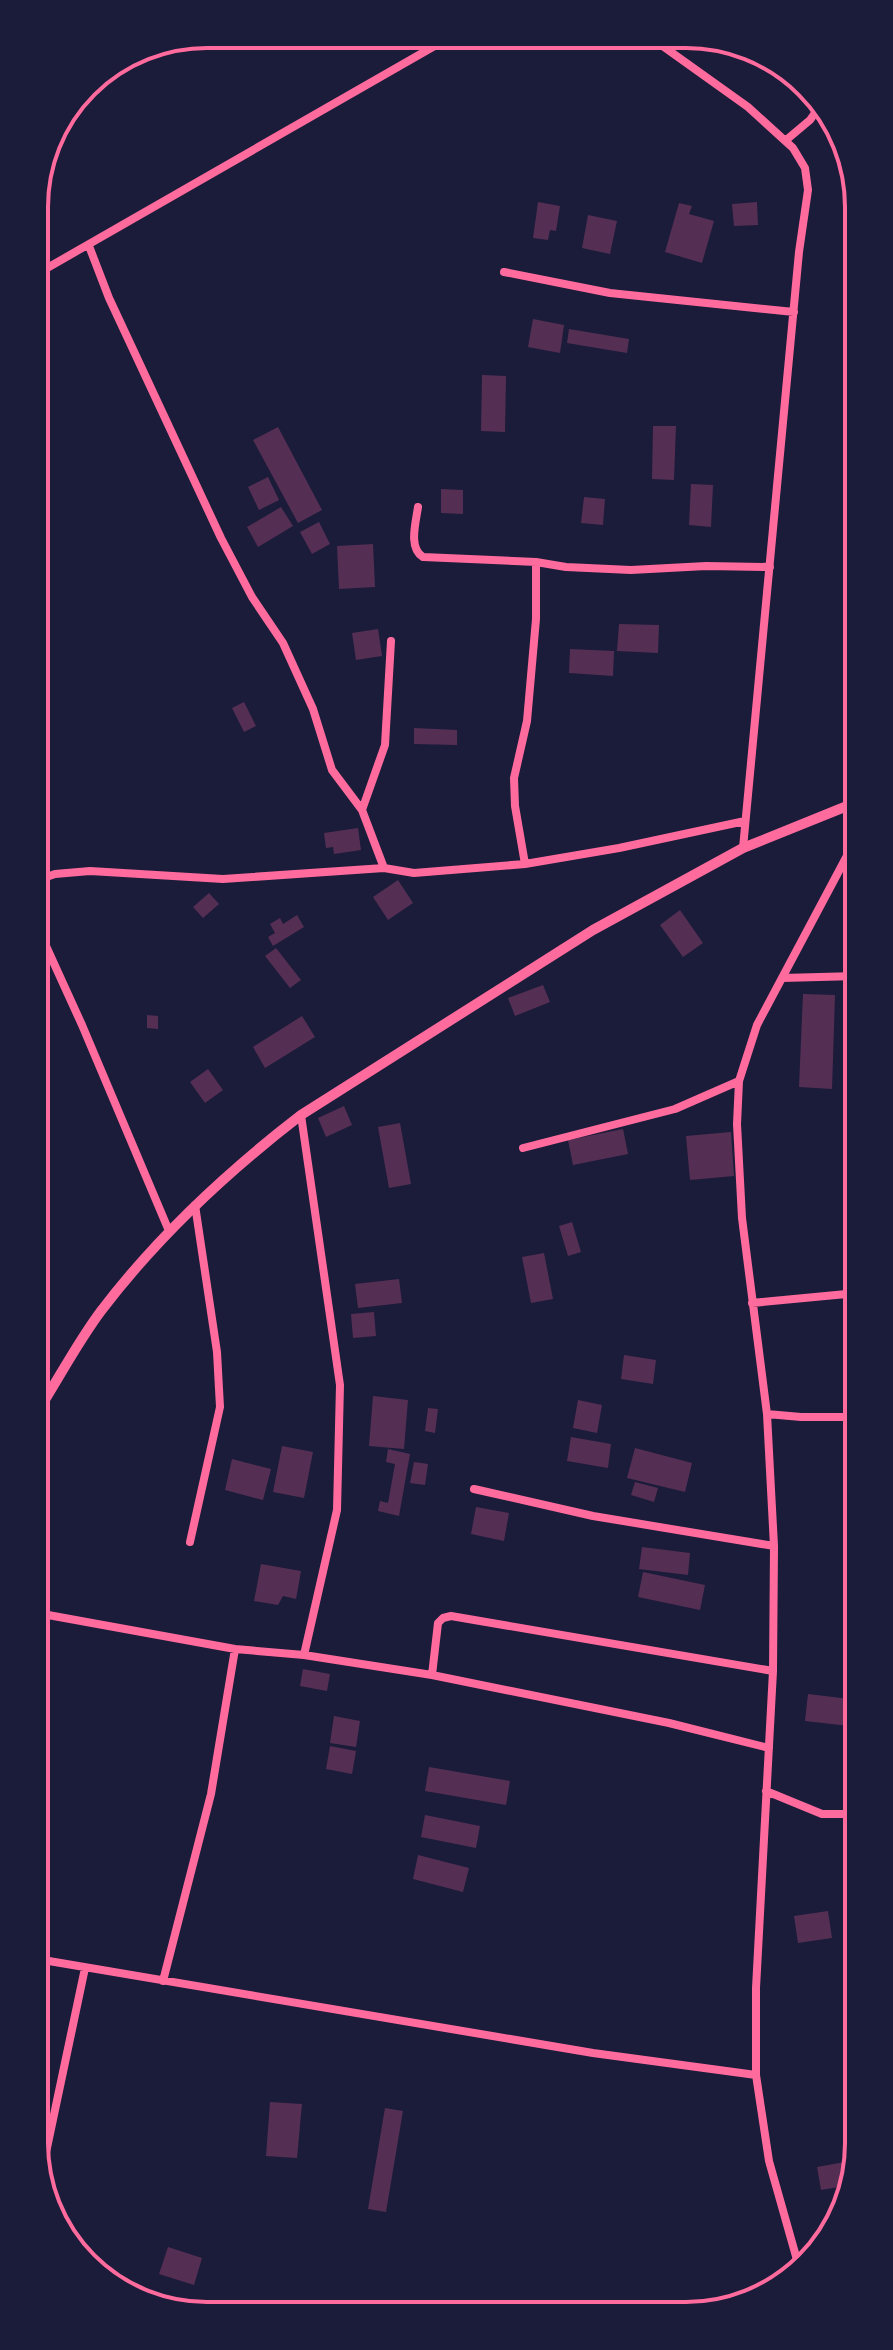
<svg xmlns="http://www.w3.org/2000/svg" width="893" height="2350" font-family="Mulish,sans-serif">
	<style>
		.building { fill: #542f53 }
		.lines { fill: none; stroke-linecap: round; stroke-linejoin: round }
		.minor { stroke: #ff6b9d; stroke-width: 8 }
		.tertiary { stroke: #ff6b9d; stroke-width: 10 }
		.rim { fill: none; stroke: #ff6b9d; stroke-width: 4 }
	</style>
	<rect width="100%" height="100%" fill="#1b1b3a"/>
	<path class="building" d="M538,202L560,206L556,231L550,230L548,240L533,238Z
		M757,202L758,225L734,226L732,204Z
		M679,203L692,206L689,214L714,221L702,263L665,252Z
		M588,215L617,221L610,254L582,248Z
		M533,319L564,325L560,353L528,347Z
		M569,329L629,339L627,353L567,343Z
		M482,375L506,376L505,432L481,431Z
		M653,426H676L674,480L652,479Z
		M278,427L322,510L298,523L253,440Z
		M268,477L279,500L259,510L248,487Z
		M691,484L713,485L711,527L689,525Z
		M441,489L463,490V514L441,513Z
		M584,497L605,499L603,525L581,523Z
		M281,507L293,526L258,547L247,527Z
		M319,522L330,544L312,554L300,532Z
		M373,544L375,587L339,589L337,546Z
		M619,624L659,625L658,653L617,651Z
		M378,629L382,656L356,660L352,633Z
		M570,649L614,651L613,676L569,673Z
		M244,702L256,726L244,732L232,708Z
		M414,728L457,730V745L414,744Z
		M358,828L361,850L334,854L333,847L326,848L324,833Z
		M398,880L413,903L388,920L373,897Z
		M209,893L219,904L203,918L193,907Z
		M680,910L703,943L683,957L660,925Z
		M297,915L304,927L273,946L268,937L275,933L270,924L280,918L283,924Z
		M857,924V949L846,950L845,925Z
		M276,948L301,980L290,988L265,956Z
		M543,985L550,1002L515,1016L508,998Z
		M803,994L835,995L832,1089L799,1087Z
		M147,1015L158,1016V1029L147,1028Z
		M302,1016L315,1037L265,1068L253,1047Z
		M208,1069L223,1090L205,1103L190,1082Z
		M344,1106L352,1125L326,1137L318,1118Z
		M400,1123L411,1184L389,1188L378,1127Z
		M623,1129L628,1154L573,1165L568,1140Z
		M731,1132L734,1176L690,1180L686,1136Z
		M572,1222L581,1252L568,1256L559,1226Z
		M544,1253L553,1299L531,1303L522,1257Z
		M399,1279L402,1303L358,1308L355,1284Z
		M374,1312L376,1336L353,1338L351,1314Z
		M624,1355L656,1360L653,1384L621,1379Z
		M373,1396L408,1400L404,1449L369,1446Z
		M578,1400L602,1405L597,1433L573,1428Z
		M428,1408L438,1409L435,1433L425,1431Z
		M571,1437L611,1444L608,1468L567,1461Z
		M282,1446L313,1452L304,1498L273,1492Z
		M635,1448L692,1463L685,1492L627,1478Z
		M388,1449L410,1454L399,1516L378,1511L380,1501L388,1503L395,1464L386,1462Z
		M232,1459L271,1469L263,1500L225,1490Z
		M414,1462L428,1464L425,1485L410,1483Z
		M635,1482L658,1488L654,1502L631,1495Z
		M476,1507L509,1513L504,1541L471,1534Z
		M642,1547L690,1553L688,1575L639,1569Z
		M261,1564L301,1571L296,1599L283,1596L278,1605L254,1601Z
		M643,1572L705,1585L700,1610L638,1597Z
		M303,1669L330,1674L327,1691L300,1686Z
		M808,1694L858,1700V1727L805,1721Z
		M334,1716L360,1721L356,1747L330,1743Z
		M330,1746L356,1751L352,1774L326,1769Z
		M429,1767L510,1781L506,1805L425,1791Z
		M425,1815L480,1826L476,1848L421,1837Z
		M848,1850H858V1878L847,1877Z
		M418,1855L469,1868L463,1892L413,1879Z
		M828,1911L832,1938L798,1943L794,1916Z
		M270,2102L302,2104L297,2158L266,2156Z
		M385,2108L403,2111L386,2212L368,2209Z
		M856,2160L845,2186L821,2190L817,2167Z
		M168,2247L202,2258L194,2285L159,2274Z"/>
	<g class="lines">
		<path class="minor" d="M650,37L748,107L793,148L805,168L808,190L799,252L743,848
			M785,141L810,120L820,106
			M89,246L109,298L221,538L252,597L283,643L313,709L332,770L362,810L384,868
			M504,272L610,293L794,312
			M35,275L452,36
			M418,507C416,522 408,548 423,557L536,562L566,567L631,570L706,566L770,567
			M362,810L385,745L391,641
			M525,864L515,806L514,778L527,721L536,619V562
			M35,881L55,874L90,871L223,879L384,868L414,873L525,864L619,848L745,821
			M36,924L82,1025L169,1231
			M782,978L857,976
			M301,1115L340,1385L337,1510L304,1655
			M523,1148L675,1109L739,1081
			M752,1303L857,1293
			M767,1414L801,1417H858
			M474,1489L593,1516L774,1546
			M190,1542L220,1407L217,1352L195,1205
			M37,1613L235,1649L304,1655L432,1675L669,1723L769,1748
			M432,1675L438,1623L443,1618L451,1616L773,1671
			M766,1791L822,1814H858
			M37,1959L593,2053L756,2075
			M163,1981L211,1794L235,1649
			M40,2181L85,1968
			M799,2267L769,2161L756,2075V1988L773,1671L774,1546L767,1414L742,1218L737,1124L739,1081L757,1025L857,837"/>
		<path class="tertiary" d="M36,1414C58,1380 77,1343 101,1311C158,1236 227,1172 301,1115L593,930L743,848L857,802"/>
	</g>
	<path d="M0 0H893V2350H0ZM207 48H686A159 159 0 0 1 845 207V2143A159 159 0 0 1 686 2302H207A159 159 0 0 1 48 2143V207A159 159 0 0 1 207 48Z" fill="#1b1b3a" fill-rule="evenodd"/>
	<path class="rim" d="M207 48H686A159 159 0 0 1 845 207V2143A159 159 0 0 1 686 2302H207A159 159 0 0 1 48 2143V207A159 159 0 0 1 207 48Z"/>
</svg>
